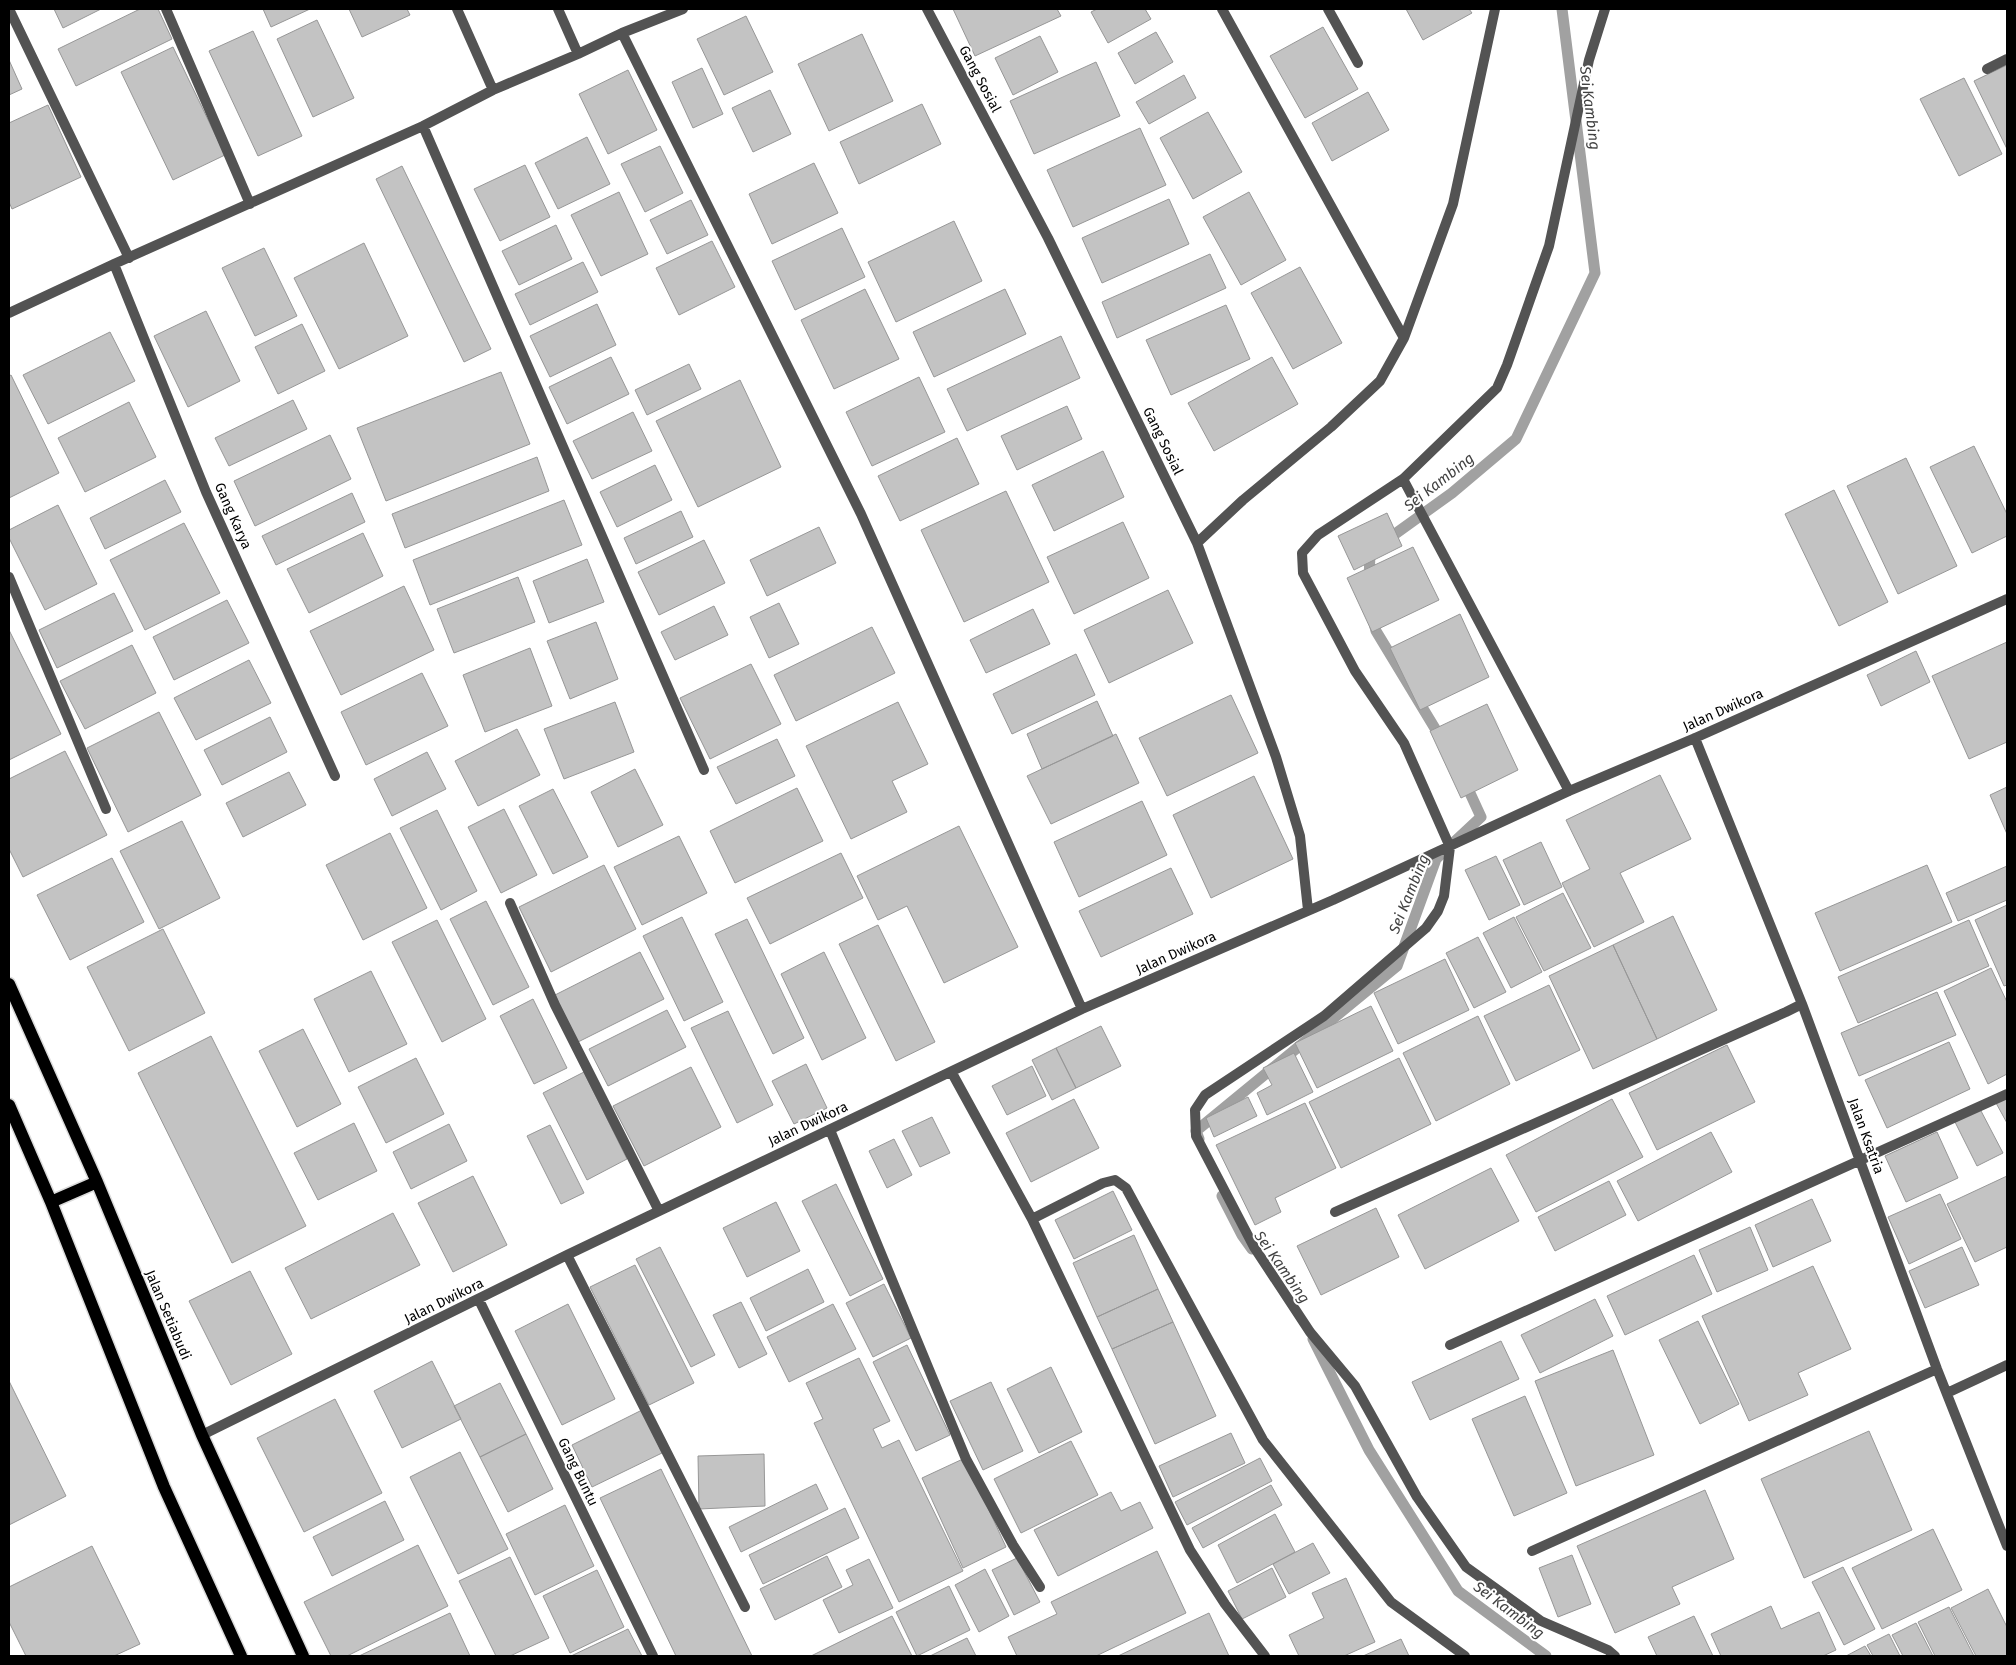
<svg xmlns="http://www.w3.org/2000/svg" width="2016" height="1665" font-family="'Fira Sans',sans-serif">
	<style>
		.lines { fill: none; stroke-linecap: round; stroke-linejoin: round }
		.stream { stroke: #a1a1a1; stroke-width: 11 }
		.building { fill: #c3c3c3; stroke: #979797 }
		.primary-casing { stroke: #dbdbdb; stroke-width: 15 }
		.minor { stroke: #535353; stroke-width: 10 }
		.primary { stroke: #000; stroke-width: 12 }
		.labels { text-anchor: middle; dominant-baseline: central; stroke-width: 4; stroke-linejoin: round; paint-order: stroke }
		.street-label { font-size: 14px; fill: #000; stroke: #fff }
		.water-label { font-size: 15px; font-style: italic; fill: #424242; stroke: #fff }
	</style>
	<rect width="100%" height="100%" fill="#fff"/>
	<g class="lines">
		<path class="stream" d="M1369,582L1370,552L1452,493L1516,439L1595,273L1562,9
			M1372,615L1376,631L1442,740
			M1199,1139L1196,1131L1397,966L1436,859L1481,817L1464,780
			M1222,1196L1242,1235L1252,1249
			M1313,1339L1369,1450L1458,1591L1546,1656"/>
	</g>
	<path class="building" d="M54,9H101L63,28Z
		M140,9H158L172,39L76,86L58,49Z
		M263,9H310L271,27Z
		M349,9H407L410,15L362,37Z
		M953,9H1057L1061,16L975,56Z
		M1097,9H1145L1151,19L1108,43L1091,12Z
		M1406,9H1469L1472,13L1423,40Z
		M746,16L773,72L724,95L697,39Z
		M317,20L354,98L313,117L277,39Z
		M1323,27L1358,89L1305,118L1270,56Z
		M253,31L302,136L258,156L209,51Z
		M1156,32L1173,62L1135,84L1118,53Z
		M862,34L893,101L829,131L798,64Z
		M1040,36L1058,72L1013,95L995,58Z
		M173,47L225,155L173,180L121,72Z
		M9,60L22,89L9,95Z
		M1096,62L1120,116L1034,154L1010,101Z
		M2007,65V149L1974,81Z
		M702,68L723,114L693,128L672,82Z
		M628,70L657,130L608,154L579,94Z
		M1184,75L1196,98L1149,124L1136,102Z
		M1964,78L2002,154L1959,176L1920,99Z
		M770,90L791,134L753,152L732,108Z
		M1368,92L1389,130L1332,161L1312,123Z
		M922,104L941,144L859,184L840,142Z
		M48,105L81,177L12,209L9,202V123Z
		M1208,112L1242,172L1193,199L1160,138Z
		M1140,128L1166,185L1073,227L1047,170Z
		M587,137L610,184L558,209L535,163Z
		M660,146L683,193L645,212L621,164Z
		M814,163L838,213L772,244L749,194Z
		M525,165L550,217L500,241L474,189Z
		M402,166L491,349L464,362L376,179Z
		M619,192L648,254L601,276L571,215Z
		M1249,192L1286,260L1241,285L1203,217Z
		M1169,199L1189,244L1102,283L1082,238Z
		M691,200L708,235L667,254L650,220Z
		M954,221L982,281L896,322L868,262Z
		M556,225L572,259L519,285L502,251Z
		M842,228L865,277L795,310L772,261Z
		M712,241L735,287L679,315L656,268Z
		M364,243L408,336L339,369L294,278Z
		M264,248L297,316L255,336L222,268Z
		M1210,254L1226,288L1117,338L1102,302Z
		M583,262L598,292L530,325L515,294Z
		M1300,267L1342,343L1293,369L1251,293Z
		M865,289L899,359L834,389L801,320Z
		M1005,289L1026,334L934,377L913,332Z
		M597,304L616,345L550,377L530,336Z
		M1226,305L1250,359L1171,395L1146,340Z
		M206,311L240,381L188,407L154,336Z
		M302,324L325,371L278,394L255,347Z
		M110,332L135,381L48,424L23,375Z
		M1061,336L1080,378L967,431L947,389Z
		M611,357L629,394L567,424L549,387Z
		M1272,357L1298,404L1214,451L1188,403Z
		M689,364L701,389L647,415L635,390Z
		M501,372L530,444L386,501L357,428Z
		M11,375L59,473L9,498V376Z
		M919,377L945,432L872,466L846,412Z
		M740,380L781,467L698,507L656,421Z
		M293,400L307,429L229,466L215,438Z
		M129,402L156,457L85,492L58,438Z
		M1067,406L1082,439L1017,470L1001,436Z
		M633,412L652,451L592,479L573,441Z
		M330,435L351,479L255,526L234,481Z
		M957,438L979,484L900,521L878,476Z
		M1974,446L2007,514V536L1972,553L1930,467Z
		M1103,451L1124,497L1054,531L1032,485Z
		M537,457L549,491L405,548L392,514Z
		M1906,458L1957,566L1898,594L1847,486Z
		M655,465L672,500L617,527L600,492Z
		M165,480L181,512L105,549L90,518Z
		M1834,490L1888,602L1839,626L1785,514Z
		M1006,491L1049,582L964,622L921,530Z
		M352,493L365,522L276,565L262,536Z
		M564,500L582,545L430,605L413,560Z
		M58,505L97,584L45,610L9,538V530Z
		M681,511L693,537L636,564L624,538Z
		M1387,513L1402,546L1354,570L1338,536Z
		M1123,522L1149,578L1074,614L1047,557Z
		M184,523L220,593L145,630L110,560Z
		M819,527L836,563L767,596L750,560Z
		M363,533L383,576L309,613L287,569Z
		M704,540L725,583L659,615L638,572Z
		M1413,547L1439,600L1372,632L1347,578Z
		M587,559L604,602L549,623L533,581Z
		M518,577L535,622L454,653L437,609Z
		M404,586L434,650L341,695L310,631Z
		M1168,590L1193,643L1109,683L1084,630Z
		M114,593L133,631L57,668L39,630Z
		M227,600L249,643L174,680L153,637Z
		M779,603L799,644L769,658L750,617Z
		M714,606L728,635L675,660L661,632Z
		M1033,609L1050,644L986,673L970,640Z
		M1460,614L1489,677L1420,710L1390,648Z
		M596,622L618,679L570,699L547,641Z
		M872,627L895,673L796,721L774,675Z
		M9,630L61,734L9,760Z
		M2007,642V742L1969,759L1932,676Z
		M132,645L156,693L85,729L60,681Z
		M530,648L552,706L485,732L463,675Z
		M1916,651L1930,682L1881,706L1867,675Z
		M1076,654L1095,695L1012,734L993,694Z
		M249,660L271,703L196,740L174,698Z
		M751,664L781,724L710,759L680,698Z
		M422,673L448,726L366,765L341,712Z
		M1231,695L1258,753L1167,796L1139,738Z
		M1097,701L1113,736L1042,769L1027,734Z
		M615,702L634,752L564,779L544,729Z
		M898,702L928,764L892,781L907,812L851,839L806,746Z
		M1487,704L1518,770L1461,798L1430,731Z
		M159,712L201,795L128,832L87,748Z
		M270,717L287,752L222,785L204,750Z
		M517,729L540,775L478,806L455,761Z
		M1116,734L1139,783L1051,824L1027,776Z
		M777,739L795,776L736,804L717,767Z
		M65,751L107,835L23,877L9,849V779Z
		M427,752L446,789L392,816L374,779Z
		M635,769L663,825L618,847L591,792Z
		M289,772L306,805L243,837L226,803Z
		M1660,775L1691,839L1620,873L1644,922L1594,947L1562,883L1590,869L1566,820Z
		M1254,776L1293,859L1211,898L1173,815Z
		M2007,787V834L1990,795Z
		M797,788L823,841L735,883L710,831Z
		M553,789L588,857L553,874L519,806Z
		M1142,801L1167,855L1079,897L1054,842Z
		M504,809L537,875L501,893L468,827Z
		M437,810L477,891L441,910L400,828Z
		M182,821L220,898L159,929L120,851Z
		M959,826L1018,947L944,983L907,906L878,920L857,876Z
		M390,833L427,908L363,940L326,865Z
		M679,836L707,893L642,925L614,867Z
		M1541,842L1562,887L1524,905L1503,860Z
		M841,853L863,898L770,944L747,898Z
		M1496,856L1520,905L1489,920L1465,870Z
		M112,858L144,922L70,960L37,895Z
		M604,865L636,929L551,972L519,907Z
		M1927,865L1952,922L1840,971L1815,913Z
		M2007,866V900L1958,921L1946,893Z
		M1171,868L1193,914L1101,957L1079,911Z
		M1563,893L1591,948L1544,971L1516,917Z
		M486,901L529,987L493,1005L450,919Z
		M2007,905V985L2004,986L1975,920Z
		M1673,916L1717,1010L1657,1039L1613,945Z
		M682,917L723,1002L684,1021L643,936Z
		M1514,917L1542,972L1511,988L1483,933Z
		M747,919L804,1038L773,1054L715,934Z
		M437,920L486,1019L442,1042L392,942Z
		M1969,920L1989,966L1858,1023L1838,977Z
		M878,925L935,1042L896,1061L839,944Z
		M163,929L205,1013L129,1051L87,967Z
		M1478,937L1506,992L1474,1008L1446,953Z
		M1613,945L1657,1039L1593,1069L1549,976Z
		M640,952L664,999L578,1042L555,995Z
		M824,952L866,1038L822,1060L781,974Z
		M1445,959L1469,1010L1398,1044L1374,993Z
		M1991,968L2007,1002V1074L1988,1084L1944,991Z
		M371,971L407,1044L349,1072L314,999Z
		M1549,985L1580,1050L1516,1081L1484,1016Z
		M1937,992L1956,1035L1859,1076L1841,1033Z
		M533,999L567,1068L534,1084L500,1016Z
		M1371,1006L1393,1051L1317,1088L1295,1043Z
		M667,1010L686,1047L608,1086L589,1049Z
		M728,1011L773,1105L737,1123L691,1028Z
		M1478,1016L1510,1084L1436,1121L1403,1053Z
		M1101,1026L1121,1066L1076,1088L1056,1048Z
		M303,1029L341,1104L297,1127L259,1051Z
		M211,1036L306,1226L232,1263L138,1073Z
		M1949,1042L1970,1089L1887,1128L1865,1080Z
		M1727,1045L1755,1102L1657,1150L1629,1093Z
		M1056,1048L1076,1088L1052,1100L1032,1060Z
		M1294,1053L1313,1092L1267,1115L1257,1093L1272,1085L1263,1068Z
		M416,1058L444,1114L386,1143L358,1087Z
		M1399,1058L1431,1124L1341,1168L1309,1102Z
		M806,1064L827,1108L794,1124L772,1081Z
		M1032,1066L1046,1096L1007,1115L992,1086Z
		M691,1067L721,1127L644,1166L613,1106Z
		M584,1072L627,1159L587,1180L543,1093Z
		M1248,1097L1257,1116L1214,1137L1206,1118Z
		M2007,1097V1123L1996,1103Z
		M1074,1099L1099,1148L1031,1182L1006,1133Z
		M1612,1099L1643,1157L1536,1212L1506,1155Z
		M1305,1103L1336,1168L1275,1198L1281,1212L1255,1225L1216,1145Z
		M1980,1109L2003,1153L1977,1166L1955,1122Z
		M932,1117L950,1153L920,1167L902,1131Z
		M354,1123L377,1171L318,1200L294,1153Z
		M449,1124L467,1161L411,1189L393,1152Z
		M550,1125L584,1193L561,1204L527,1136Z
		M1711,1132L1732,1172L1638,1221L1617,1181Z
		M1937,1132L1958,1178L1906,1202L1885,1156Z
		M894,1139L912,1175L887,1188L869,1151Z
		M1491,1168L1519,1221L1425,1269L1398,1215Z
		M473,1176L507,1245L453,1272L418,1203Z
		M2007,1176V1247L1975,1262L1947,1204Z
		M1609,1181L1626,1215L1555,1251L1538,1217Z
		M836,1184L883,1279L850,1296L802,1201Z
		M1113,1191L1132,1230L1074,1259L1055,1220Z
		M1940,1194L1961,1239L1909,1264L1888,1217Z
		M1812,1199L1831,1241L1773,1267L1755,1225Z
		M776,1202L800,1251L747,1277L723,1228Z
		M1376,1208L1399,1257L1321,1295L1297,1246Z
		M393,1213L420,1265L311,1319L285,1268Z
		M1750,1227L1768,1270L1717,1292L1699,1250Z
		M1134,1235L1158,1289L1097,1317L1073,1263Z
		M660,1247L715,1355L691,1367L636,1259Z
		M1962,1247L1979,1285L1925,1308L1909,1271Z
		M1694,1255L1712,1294L1625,1335L1607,1296Z
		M635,1265L694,1383L649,1405L590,1287Z
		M1813,1266L1851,1349L1798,1373L1808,1395L1749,1421L1702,1316Z
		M808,1269L824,1302L766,1331L750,1298Z
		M250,1271L292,1354L231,1385L189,1301Z
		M884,1284L911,1338L873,1357L846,1303Z
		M1158,1289L1173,1322L1112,1349L1097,1317Z
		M1595,1299L1613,1336L1540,1373L1521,1335Z
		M741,1302L767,1354L739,1368L713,1315Z
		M568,1304L615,1399L562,1425L515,1331Z
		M833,1304L856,1349L789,1382L767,1337Z
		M1698,1321L1739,1404L1700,1424L1659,1340Z
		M1173,1322L1216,1416L1155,1444L1112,1349Z
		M1501,1341L1519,1379L1430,1420L1412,1382Z
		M907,1345L950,1435L916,1451L873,1362Z
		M1613,1350L1654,1455L1576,1486L1535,1381Z
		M859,1358L890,1421L873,1429L882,1448L899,1440L963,1571L899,1602L814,1423L823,1419L806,1383Z
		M432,1361L461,1419L402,1448L374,1391Z
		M1051,1367L1082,1432L1039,1453L1007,1389Z
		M9,1381L66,1496L9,1525Z
		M991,1382L1023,1451L983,1470L950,1401Z
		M500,1383L526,1434L480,1457L454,1406Z
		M1525,1396L1567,1493L1514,1516L1472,1419Z
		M335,1399L382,1493L304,1532L257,1438Z
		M642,1410L662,1453L592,1487L572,1445Z
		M1869,1431L1912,1530L1804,1578L1761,1479Z
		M1231,1433L1245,1463L1173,1497L1159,1466Z
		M526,1434L553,1489L508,1512L480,1457Z
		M1071,1441L1098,1495L1021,1533L994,1479Z
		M460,1452L508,1549L458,1574L410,1477Z
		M764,1454L765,1506L699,1509L698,1456Z
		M965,1458L1006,1547L963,1568L922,1478Z
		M1260,1458L1272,1481L1187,1525L1175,1502Z
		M661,1469L752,1656H676L600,1498Z
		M816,1484L828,1509L741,1552L729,1527Z
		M1271,1485L1282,1505L1203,1548L1192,1528Z
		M1705,1490L1734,1559L1672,1587L1680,1604L1615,1633L1577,1546Z
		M1111,1492L1121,1511L1140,1502L1153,1528L1058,1576L1034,1530Z
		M385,1501L404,1540L332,1576L313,1537Z
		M565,1505L594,1566L535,1595L506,1534Z
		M845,1508L859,1538L763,1584L749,1555Z
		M1275,1514L1295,1552L1237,1583L1218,1545Z
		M1933,1529L1962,1590L1882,1629L1852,1568Z
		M1313,1543L1330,1573L1289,1594L1273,1564Z
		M418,1545L448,1606L347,1656H331L304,1602Z
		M92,1546L140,1644L114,1656H26L9,1622V1587Z
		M1157,1551L1186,1613L1096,1656H1017L1008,1637L1057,1614L1051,1602Z
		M1572,1555L1591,1604L1558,1617L1539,1568Z
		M827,1556L842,1587L775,1620L760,1589Z
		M510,1557L549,1638L510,1656H496L459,1581Z
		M1017,1558L1040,1602L1014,1615L992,1570Z
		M869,1559L893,1608L839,1633L823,1600L853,1585L846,1570Z
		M1843,1567L1875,1629L1844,1645L1812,1582Z
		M1272,1568L1286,1597L1242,1619L1228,1591Z
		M985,1569L1009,1616L979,1632L955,1585Z
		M597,1570L624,1627L570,1653L543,1596Z
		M1346,1578L1375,1642L1344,1656H1299L1289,1635L1324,1618L1312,1593Z
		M949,1586L970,1630L917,1656L896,1612Z
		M1988,1589L2007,1627V1656H1976L1951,1608Z
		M1771,1606L1781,1629L1819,1612L1836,1650L1823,1656H1721L1711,1634Z
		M1949,1607L1974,1656H1935L1918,1622Z
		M450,1613L470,1656H359Z
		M1209,1613L1229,1656H1118Z
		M892,1616L912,1656H811Z
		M1694,1616L1713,1656H1657L1648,1637Z
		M1916,1623L1933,1656H1903L1892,1635Z
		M628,1629L642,1656H571Z
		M1889,1634L1900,1656H1873L1867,1645Z
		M967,1638L976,1656H930Z
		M1401,1639L1409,1656H1363Z
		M1865,1646L1871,1656H1846Z"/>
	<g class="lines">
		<defs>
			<path id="primary" d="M9,984L97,1182L202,1435L303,1656
				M9,1105L51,1202L164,1487L241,1656
				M51,1202L97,1182"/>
		</defs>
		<use href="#primary" class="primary-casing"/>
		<path class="minor" d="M9,9L129,258
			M166,9L250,204
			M457,9L493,90
			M558,9L578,54
			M927,9L1048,238L1197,543L1276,757L1300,836L1308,910
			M1222,9L1404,338
			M1328,9L1358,63
			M1605,9L1589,60L1549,246L1507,365L1497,388L1403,479L1318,535L1302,553L1303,573L1355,671L1404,743L1450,847L1444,896L1438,911L1426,928L1324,1016L1205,1095L1195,1110L1196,1136L1254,1247L1310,1332L1355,1386L1417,1497L1466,1567L1541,1621L1608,1650L1615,1656
			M622,33L861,514L1082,1009
			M1987,69L2007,59
			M423,126L704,770
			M114,264L206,492L335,776
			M9,313L114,264L423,126L493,90L578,54L622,33L683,9
			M1403,479L1569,791
			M1197,543L1243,500L1331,427L1380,381L1404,338L1453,204L1495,9
			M9,577L106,809
			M1695,738L1802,1004L1937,1369L2007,1546
			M510,903L555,1005L659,1211
			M952,1073L1032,1219L1190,1550L1225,1604L1265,1656
			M830,1130L966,1459L1013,1545L1040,1587
			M1335,1212L1786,1012L1802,1004
			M1032,1219L1103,1183L1115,1180L1126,1188L1263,1440L1391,1602L1465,1656
			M567,1255L745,1607
			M479,1300L653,1656
			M1450,1345L2007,1094
			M1947,1393L2007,1365
			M202,1435L567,1255L1082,1009L1333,900L1569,791L1695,738L2007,599
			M1532,1551L1937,1369"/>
		<use href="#primary" class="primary"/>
	</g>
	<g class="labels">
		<g class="street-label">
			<text transform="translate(980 79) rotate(62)">Gang Sosial</text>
			<text transform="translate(1163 441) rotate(64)">Gang Sosial</text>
			<text transform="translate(233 516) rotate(66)">Gang Karya</text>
			<text transform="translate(1723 710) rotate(-24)">Jalan Dwikora</text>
			<text transform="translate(1176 953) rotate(-24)">Jalan Dwikora</text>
			<text transform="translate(808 1124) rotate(-25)">Jalan Dwikora</text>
			<text transform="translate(1866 1136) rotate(70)">Jalan Ksatria</text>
			<text transform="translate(444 1301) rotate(-26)">Jalan Dwikora</text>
			<text transform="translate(168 1315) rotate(67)">Jalan Setiabudi</text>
			<text transform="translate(578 1472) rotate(64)">Gang Buntu</text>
		</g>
		<g class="water-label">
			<text transform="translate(1590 108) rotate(83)">Sei Kambing</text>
			<text transform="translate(1439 482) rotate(-38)">Sei Kambing</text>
			<text transform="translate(1409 894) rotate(-68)">Sei Kambing</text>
			<text transform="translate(1282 1267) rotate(55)">Sei Kambing</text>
			<text transform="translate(1509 1610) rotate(37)">Sei Kambing</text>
		</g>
	</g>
	<rect width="2016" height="1665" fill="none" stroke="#000000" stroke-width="20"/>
</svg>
